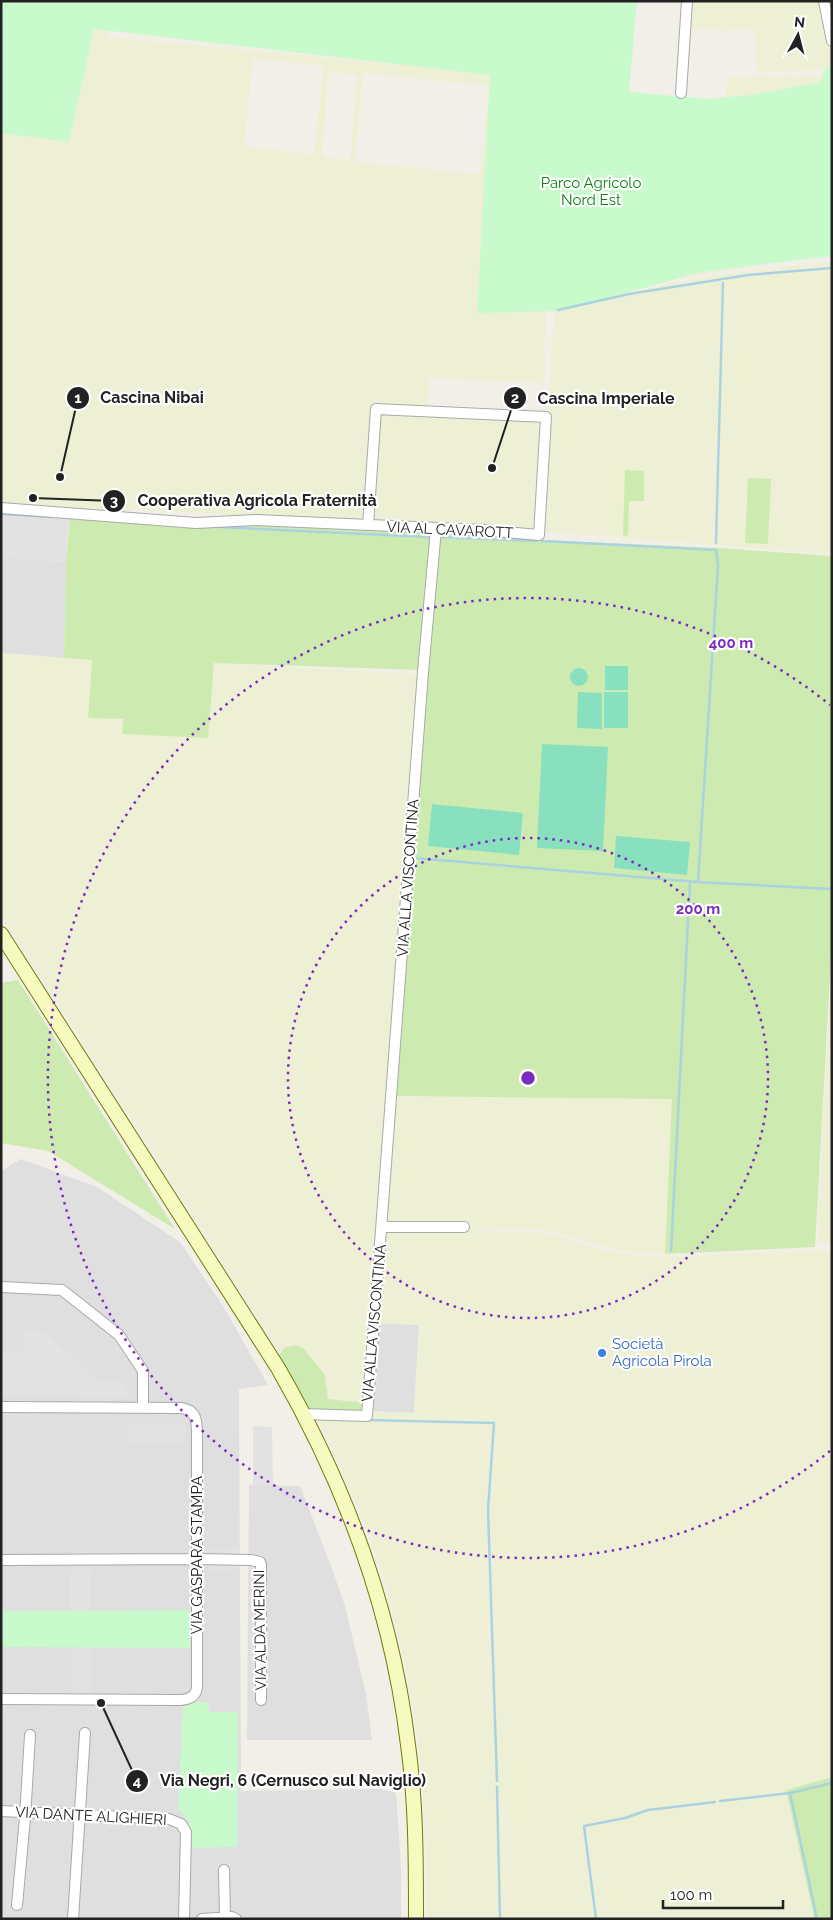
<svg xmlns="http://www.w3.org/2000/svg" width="833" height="1920" font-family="Raleway,sans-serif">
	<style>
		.residential { fill: #e0dfdf }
		.farmland { fill: #eef0d5; fill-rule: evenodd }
		.grass { fill: #cdebb0 }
		.park { fill: #c8facc }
		.pitch { fill: #88e0be }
		.parking { fill: #e2e2e2 }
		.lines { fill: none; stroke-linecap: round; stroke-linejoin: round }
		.stream { stroke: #aad3df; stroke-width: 2.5 }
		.street-casing { stroke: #a9a9a9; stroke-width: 12 }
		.secondary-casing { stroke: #707d05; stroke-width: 16 }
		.street { stroke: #fff; stroke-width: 10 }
		.secondary { stroke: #f7fabf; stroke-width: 14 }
		.ring { fill: none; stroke: #7b2cbf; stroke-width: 2.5; stroke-dasharray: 2.5 5 }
		.shop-dot { fill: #3f7fe0; stroke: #fff; stroke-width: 2 }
		.labels { text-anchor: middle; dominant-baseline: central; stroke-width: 4.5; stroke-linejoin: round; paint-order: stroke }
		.park-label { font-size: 15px; fill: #0c8416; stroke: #fff }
		.street-label { font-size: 15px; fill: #222; stroke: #fff }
		.shop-label { font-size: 15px; fill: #366cbe; stroke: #fff; text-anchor: start }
		.centre { fill: #7b2cbf; stroke: #fff; stroke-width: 2.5 }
		.ring-label { font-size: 15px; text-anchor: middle; font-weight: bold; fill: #7b2cbf; stroke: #fff; stroke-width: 4.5; stroke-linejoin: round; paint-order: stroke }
		.leader { fill: none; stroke: #222; stroke-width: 2 }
		.callout-dot { fill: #222; stroke: #fff; stroke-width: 2 }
		.mark-label { font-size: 15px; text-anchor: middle; font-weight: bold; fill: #fff }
		.callout-label { font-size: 16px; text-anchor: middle; font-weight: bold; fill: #222; stroke: #fff; stroke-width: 4.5; stroke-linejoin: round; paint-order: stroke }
	</style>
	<rect width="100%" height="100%" fill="#f2efe9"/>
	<path class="residential" d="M1,557L66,562L64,658L1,653Z
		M21,1159L97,1187L180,1242L223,1306L268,1385L239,1389L241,1791L381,1789L396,1793L401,1868V1919H1V1171Z
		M378,1323L419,1325L414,1413L370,1411Z
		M249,1485L300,1486L328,1558L345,1606L366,1694L372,1740H247Z"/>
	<path class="farmland" d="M1,1H118L109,37L444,69L724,103L728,77L832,76V253L550,300L546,318L544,383L429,378L428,406L373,404L363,520L224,517V514L129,509L128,515L1,506ZM253,59L323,66L314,154L244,147ZM329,72L357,75L350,160L322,157ZM363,73L489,86L480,174L355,162Z
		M691,1H821L832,53V69L757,73L755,29L725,31L689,28Z
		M832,261V554L543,532L554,308L709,276Z
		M382,414L540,421L534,529L374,522Z
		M1,653L92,660L88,718L123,719V734L208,738L214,663L420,674L366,1403L327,1399V1384L295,1345L284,1348L280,1352L1,915Z
		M832,940V1242L817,1243Z
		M527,1094L570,1095L606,1099L673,1098L665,1254L616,1250L554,1232L535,1229L382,1227L393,1097H455Z
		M400,1228L535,1232L553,1235L598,1249L616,1253L662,1257L832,1250V1777L786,1790L814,1917L804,1919H426L425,1835L422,1774L413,1707L402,1649L385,1585L369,1536L341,1469L318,1420L369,1419L370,1411L414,1413L419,1325L378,1323L386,1234L388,1232Z"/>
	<path class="grass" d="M625,470L644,471V501H629L628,536L623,535Z
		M748,478L771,479L768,544L745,543Z
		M70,513L290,524L431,533L419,670L214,663L208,738L122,734L123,719L88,718L92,660L64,658L66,562Z
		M439,535L719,548L832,556V937L815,1247L665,1254L672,1099L393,1096Z
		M18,980L175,1229L48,1151L1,1143V983Z
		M295,1345L304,1349L325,1375L328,1399L366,1403L365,1416L309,1411L277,1358L284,1348Z
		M832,1777V1919H804L814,1917L786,1790Z"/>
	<path class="park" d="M1,1H637L629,92L708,99L751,95L821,82L823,71L832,65V256L701,272L561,311L477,313L490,75L94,29L69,142L1,133Z
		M190,1610V1648L1,1647V1611Z
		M208,1702L209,1712H238L237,1847L191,1848L189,1822L178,1809L183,1703Z"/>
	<path class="pitch" d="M605,666H628V690H605Z
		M570 677a9 9 0 1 1 18 0a9 9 0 1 1-18 0Z
		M578,692L602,693V729L577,728Z
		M604,692H628V728H604Z
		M542,744L608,747L603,851L537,848Z
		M432,804L523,813L519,855L428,846Z
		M616,836L690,842L687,875L614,868Z"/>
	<path class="parking" d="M1,511L69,516L66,562L1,557Z
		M24,1331L45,1332L98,1381L121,1382L130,1397L1,1395V1352H23Z
		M127,1423H185V1444H127Z
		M253,1426L272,1427L273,1485H253Z
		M209,1548H240V1569L210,1570Z
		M71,1566L91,1567L90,1611L70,1610Z
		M251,1573H259L258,1691H251Z
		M73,1648H91V1693H73Z"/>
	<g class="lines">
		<path class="stream" d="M558,310L629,294L748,275L832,268
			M2,514L52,517
			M219,527L428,537
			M441,537L536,541
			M716,543L723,283
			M415,858L698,882L718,565L716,550L542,541
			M696,882L832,889
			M671,1251L690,882
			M367,1420L494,1423L488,1510L497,1781
			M497,1787L500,1919
			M790,1793L817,1919
			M720,1801L790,1793L832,1783
			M596,1919L584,1826L625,1818L648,1810L715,1802"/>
		<defs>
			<path id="street" d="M824,1L832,41
				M681,93L687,1
				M1,508L196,523L256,520L484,530L539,535L546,417L376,409L368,525
				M382,1227H464
				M1,1287L62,1290L119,1335L143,1371V1408
				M1,1407L181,1408C197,1410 197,1422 197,1435V1687C196,1697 189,1699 181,1700L1,1699
				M303,1414L367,1416L423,672L436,529
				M1,1560L198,1559L251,1560L260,1562L261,1565V1700
				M1,1811L169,1819L181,1824L186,1832L184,1919
				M224,1870L225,1918
				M17,1905L25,1818L30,1735
				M73,1919L85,1733
				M202,1919L232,1917L236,1919"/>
			<path id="secondary" d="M1,934L278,1368C345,1484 392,1611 408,1745C416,1802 416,1861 416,1919"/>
		</defs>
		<use href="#street" class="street-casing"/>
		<use href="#secondary" class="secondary-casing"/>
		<use href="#street" class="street"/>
		<use href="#secondary" class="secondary"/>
	</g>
	<g class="ring">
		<circle cx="528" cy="1078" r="240"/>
		<path d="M830 1451A480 480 0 1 1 830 705"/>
	</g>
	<circle class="shop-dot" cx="602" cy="1353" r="5"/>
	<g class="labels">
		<g class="park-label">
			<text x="591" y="183">Parco Agricolo<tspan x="591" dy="17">Nord Est</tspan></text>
		</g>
		<g class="street-label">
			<text transform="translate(450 530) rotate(3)">VIA AL CAVAROTT</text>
			<text transform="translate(408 878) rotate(-86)">VIA ALLA VISCONTINA</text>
			<text transform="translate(374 1323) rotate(-85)">VIA ALLA VISCONTINA</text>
			<text transform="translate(197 1555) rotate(-90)">VIA GASPARA STAMPA</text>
			<text transform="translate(260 1630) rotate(-91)">VIA ALDA MERINI</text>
			<text transform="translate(91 1816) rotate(3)">VIA DANTE ALIGHIERI</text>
		</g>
		<g class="shop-label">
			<text x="612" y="1344">Società<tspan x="612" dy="17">Agricola Pirola</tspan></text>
		</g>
	</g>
	<circle cx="528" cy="1078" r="8" class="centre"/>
	<g class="ring-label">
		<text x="731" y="648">400 m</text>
		<text x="698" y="914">200 m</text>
	</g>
	<path class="leader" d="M60 477L78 398M492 468L515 398M33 498L114 501M101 1703L137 1781"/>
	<g class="callout-dot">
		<circle cx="60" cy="477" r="5"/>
		<circle cx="492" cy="468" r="5"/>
		<circle cx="33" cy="498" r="5"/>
		<circle cx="101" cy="1703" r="5"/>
		<circle cx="78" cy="398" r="12"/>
		<circle cx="515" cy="398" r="12"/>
		<circle cx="114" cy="501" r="12"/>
		<circle cx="137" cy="1781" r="12"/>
	</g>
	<g class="mark-label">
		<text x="78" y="403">1</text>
		<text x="515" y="403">2</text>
		<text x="114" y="506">3</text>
		<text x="137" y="1786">4</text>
	</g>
	<g class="callout-label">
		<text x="152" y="403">Cascina Nibai</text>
		<text x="606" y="404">Cascina Imperiale</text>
		<text x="257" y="506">Cooperativa Agricola Fraternità</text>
		<text x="293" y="1786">Via Negri, 6 (Cernusco sul Naviglio)</text>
	</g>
	<rect width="833" height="1920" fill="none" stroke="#222222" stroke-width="5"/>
	<g transform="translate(798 35) rotate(7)" stroke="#ffffff" stroke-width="4" paint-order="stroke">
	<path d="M0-4L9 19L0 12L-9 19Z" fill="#222222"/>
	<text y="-8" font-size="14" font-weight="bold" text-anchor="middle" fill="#222222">N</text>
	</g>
	<path d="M663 1900v8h120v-8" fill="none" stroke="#222222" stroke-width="2.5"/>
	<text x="670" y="1900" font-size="15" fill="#222222" stroke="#ffffff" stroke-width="4" paint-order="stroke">100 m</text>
</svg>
